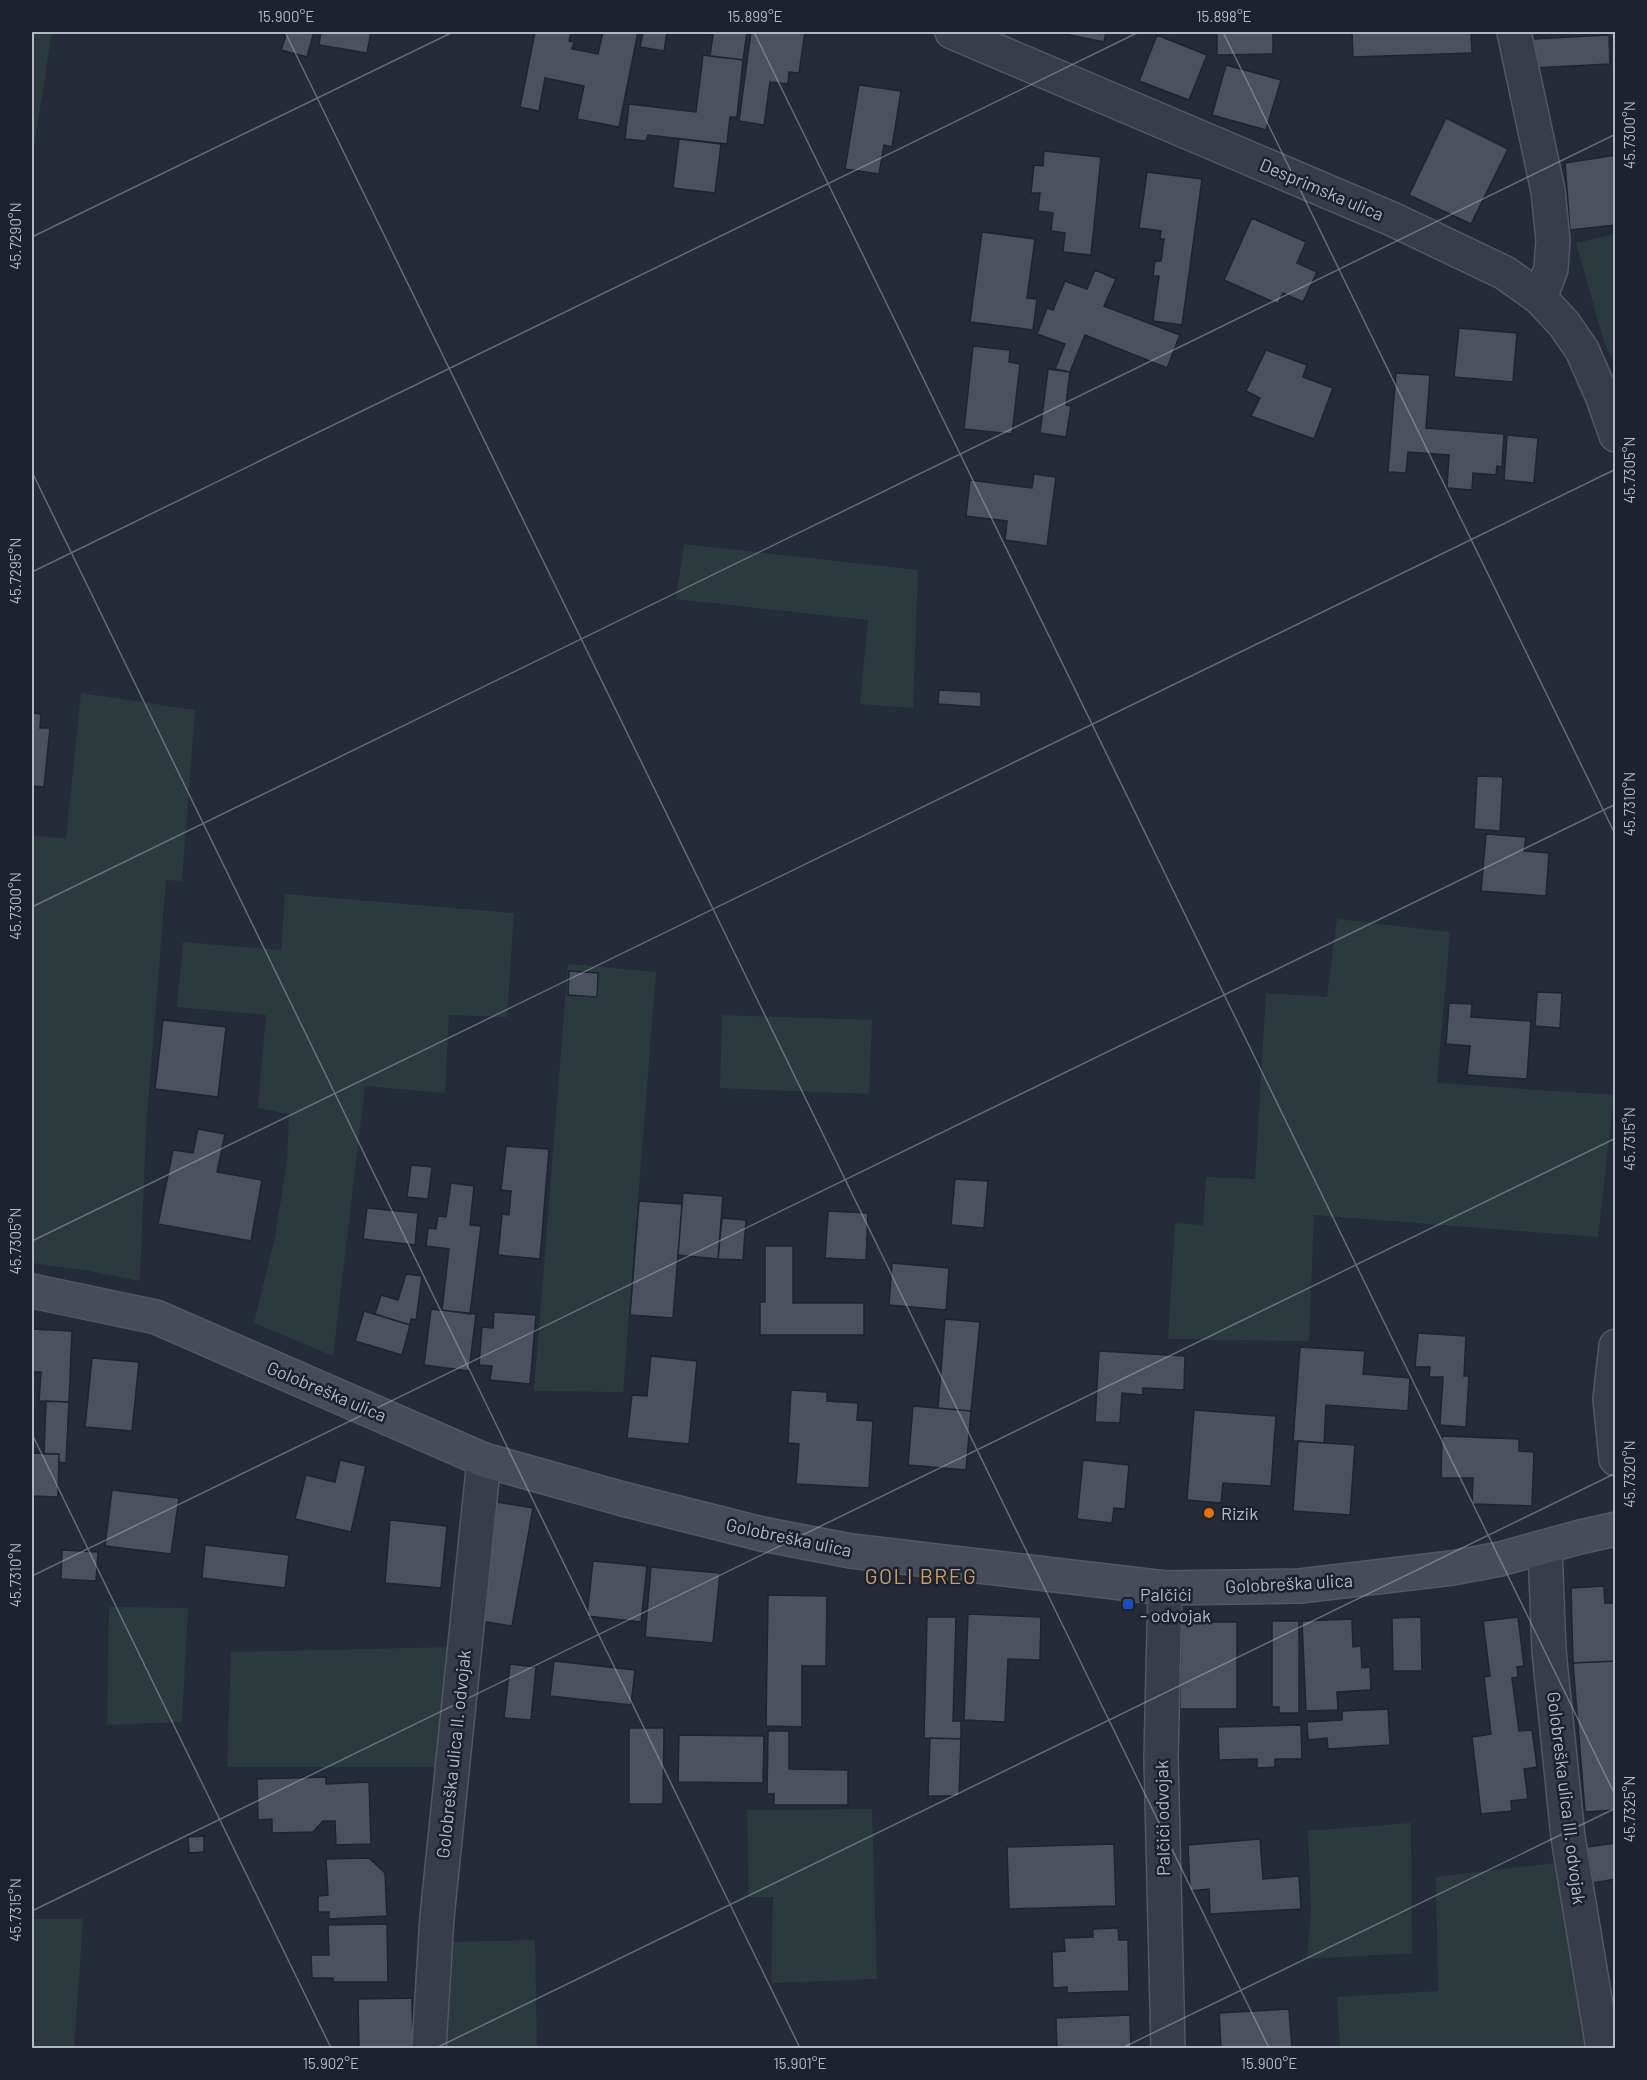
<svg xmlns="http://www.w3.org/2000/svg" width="1647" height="2080" font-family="Barlow,sans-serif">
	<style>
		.green { fill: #2b3b3d }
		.building { fill: #4c5160; stroke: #20242f; stroke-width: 1.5 }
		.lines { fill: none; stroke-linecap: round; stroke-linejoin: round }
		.street-casing { stroke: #545863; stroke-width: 36 }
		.secondary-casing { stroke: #545863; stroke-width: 36 }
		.street { stroke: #383d49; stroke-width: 33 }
		.secondary { stroke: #474c5b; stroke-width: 33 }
		.ticks { fill: none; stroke: #b4b8c4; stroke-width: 1.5; stroke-opacity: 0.45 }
		.food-dot { fill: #e8710a; stroke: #1e222d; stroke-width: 2 }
		.transit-dot { fill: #1a4fb4; stroke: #1e222d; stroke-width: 2 }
		.labels { text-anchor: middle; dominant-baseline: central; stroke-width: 5; stroke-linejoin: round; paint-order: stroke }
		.street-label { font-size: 18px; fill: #b4b8c4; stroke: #1e222d }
		.poi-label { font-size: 18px; fill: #b4b8c4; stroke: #1e222d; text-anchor: start }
		.quarter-label { font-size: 21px; letter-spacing: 1.5px; fill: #c6a06d; stroke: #1e222d }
		.neatline { fill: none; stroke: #b4b8c4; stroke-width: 2 }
		.ticks-label { font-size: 15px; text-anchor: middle; fill: #b4b8c4 }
	</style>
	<rect width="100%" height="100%" fill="#252b38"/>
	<path class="green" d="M32,32H52L32,159Z
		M1615,234H1616L1615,364L1604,342L1576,243Z
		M684,544L918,570L913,708L860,704L868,620L676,599Z
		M81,693L195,710L182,881L166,880L146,1129L140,1281L84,1270L32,1263V835L66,839Z
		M285,894L514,913L507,1017L449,1015L445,1093L365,1086L333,1356L254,1323L275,1237L287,1162L289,1114L258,1108L266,1015L177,1007L183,942L281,950Z
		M1337,919L1450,932L1437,1083L1614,1095L1598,1237L1314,1215L1309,1341L1168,1339L1175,1223L1203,1225L1206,1177L1255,1179L1266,993L1327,997Z
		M568,964L656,972L623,1392L534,1391Z
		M722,1015L872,1020L869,1094L720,1088Z
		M109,1607L188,1608L182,1722L107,1725Z
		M453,1647L442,1767H227L231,1652Z
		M872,1809L877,1979L771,1983L773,1897H749L747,1810Z
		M1411,1823L1412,1953L1307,1959L1311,1912L1308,1831Z
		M1563,1862L1594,2048H1340L1337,1997L1438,1991L1436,1877Z
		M32,1919H83L74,2048H32Z
		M535,1940L537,2048H443L449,1942Z"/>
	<path class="building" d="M273,32H314L307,57L281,50L286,35Z
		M321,32H371L367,53L319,45Z
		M535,32H571L569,41L574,42L572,49L598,54L603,32H638L619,127L577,119L584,86L545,78L539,111L520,107Z
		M643,32H667L664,51L640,47Z
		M698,32H747L743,60L710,56L713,35Z
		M751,32H805L799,73L789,72L788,84L770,82L764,125L739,121Z
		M1217,32H1273V54L1217,55Z
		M1352,32H1471L1472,53L1353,57Z
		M1060,33V32H1106L1104,42Z
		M1157,35L1207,55L1189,100L1139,81Z
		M1609,35L1610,64L1533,68L1532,39Z
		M703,55L743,60L737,117H730L727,144L648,135L646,141L625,139L629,104L696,112Z
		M1226,65L1281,80L1266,130L1212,115Z
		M859,85L901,91L892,147L884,145L879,174L845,169Z
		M1446,118L1508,149L1471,224L1409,195Z
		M679,139L721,144L715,193L673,188Z
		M1044,151L1101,157L1091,255L1063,252L1065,233L1051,231L1053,213L1038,211L1040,193H1031L1034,165L1043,166Z
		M1616,155V225L1570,230L1565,163Z
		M1147,172L1202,179L1182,325L1153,321L1159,276H1153L1155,261H1161L1164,239H1160L1161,231L1139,228Z
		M1252,218L1306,242L1297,263L1317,272L1303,302L1283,293L1278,304L1224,280Z
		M982,232L1035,239L1027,298L1037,299L1033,330L970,322Z
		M1095,270L1116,279L1104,306L1180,335L1167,368L1085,335L1070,372L1055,369L1065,344L1037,334L1047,308L1053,310L1065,281L1087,289Z
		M1459,328L1517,333L1513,382L1454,377Z
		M973,346L1010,350L1009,362L1020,364L1012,434L964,429Z
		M1266,350L1307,365L1303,377L1333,388L1314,439L1251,416L1260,398L1246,391Z
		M1048,369L1070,372L1066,405L1071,406L1066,437L1040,433Z
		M1396,373L1430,375L1426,428L1504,434L1502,467L1497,466L1496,475L1473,473L1472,490L1447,488L1449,455L1408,452L1406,473L1388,472Z
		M1507,435L1538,438L1534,483L1504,480Z
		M1034,474L1056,477L1047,546L1005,540L1007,521L966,516L970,480L1032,488Z
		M939,690L981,692V707L938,704Z
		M32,713L41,714L40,728H50L44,787L32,786Z
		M1477,776L1503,777L1500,831L1474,829Z
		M1486,834L1526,837L1524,851L1549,853L1546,896L1481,891Z
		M569,971L598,973L597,997L568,995Z
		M1537,992L1562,993L1560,1028L1535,1026Z
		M1449,1003L1472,1004L1471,1017L1531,1021L1527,1079L1467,1075L1470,1046L1446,1044Z
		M163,1020L226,1027L218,1097L155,1089Z
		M198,1129L225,1134L217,1172L262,1180L251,1241L158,1224L173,1150L193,1153Z
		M506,1146L549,1149L540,1259L498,1255L502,1214L509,1215L511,1191L501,1190Z
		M411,1165L432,1167L428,1199L407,1197Z
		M955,1179L988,1181L984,1228L951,1225Z
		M451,1183L474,1186L470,1225L481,1226L470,1314L442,1310L449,1249L426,1246L428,1228L436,1229L438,1216L446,1217Z
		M683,1193L723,1196L718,1259L678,1255Z
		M639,1201L682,1204L673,1318L630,1315Z
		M367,1208L418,1213L415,1245L363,1239Z
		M828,1211L868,1213L866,1260L825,1258Z
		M722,1218L746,1220L743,1260L718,1259Z
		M765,1246H793V1303H864V1335H760V1302H765Z
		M892,1263L949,1268L946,1310L889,1305Z
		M406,1274L422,1276L416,1320L411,1319L410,1325L375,1314L381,1295L398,1300Z
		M431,1309L476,1314L469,1371L424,1365Z
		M364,1311L410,1325L402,1355L355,1341Z
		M494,1312L536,1315L530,1384L490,1380L492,1366L479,1365L482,1327L493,1328Z
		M945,1319L980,1322L971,1411L938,1408Z
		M32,1329L72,1331L69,1402L39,1401L41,1372H32Z
		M1418,1333L1466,1336L1464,1376H1469L1466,1427L1440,1425L1443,1377H1429L1430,1367H1415Z
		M1300,1347L1365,1351L1363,1374L1410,1378L1408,1411L1326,1405L1324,1443L1293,1441Z
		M1099,1351L1185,1356L1184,1390L1143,1388V1395L1122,1393L1120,1423L1095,1422Z
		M651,1356L697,1361L689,1444L627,1438L632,1395L647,1396Z
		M92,1358L139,1362L132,1431L85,1427Z
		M791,1390L827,1392V1401L858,1403L857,1420L873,1421L869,1488L796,1484L799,1444L788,1443Z
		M46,1401L69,1402L66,1463L59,1462V1454H44Z
		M913,1406L971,1411L966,1470L908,1465Z
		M1194,1410L1276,1416L1271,1486L1223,1483L1221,1503L1187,1500Z
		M1442,1436L1519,1439V1451L1534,1452L1532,1506L1472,1504L1473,1478H1441Z
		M1298,1441L1355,1445L1350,1515L1293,1511Z
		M32,1453L59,1454L58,1497L32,1496Z
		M340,1460L366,1466L351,1532L295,1519L306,1475L335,1482Z
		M1083,1460L1129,1465L1125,1509L1114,1508L1112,1523L1077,1519Z
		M112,1490L179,1498L171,1554L105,1546Z
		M491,1501L533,1508L512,1626L480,1621L491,1558L481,1557Z
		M390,1520L447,1526L441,1588L385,1583Z
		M205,1545L289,1555L285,1588L202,1578Z
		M62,1550L98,1552L96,1581L61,1579Z
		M593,1561L647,1566L641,1622L587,1616Z
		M651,1567L720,1573L713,1643L645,1637Z
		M1604,1586L1605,1603H1616V1661L1573,1663L1571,1588Z
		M768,1595L827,1596L826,1666H802V1727L766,1726Z
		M968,1614L1041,1617L1040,1660L1008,1659L1005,1722L964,1720Z
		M927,1617H956L953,1721H961V1739L924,1738Z
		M1421,1617L1422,1671H1393L1392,1618Z
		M1518,1617L1524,1666L1517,1667L1518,1677L1512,1678L1519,1731L1532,1730L1537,1767L1524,1769L1528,1799L1511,1801L1512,1811L1481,1814L1472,1737L1491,1734L1484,1677L1490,1676L1483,1621Z
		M1352,1619L1353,1647L1361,1646L1362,1668L1370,1667L1371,1690L1337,1692L1338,1710L1306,1711L1302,1621Z
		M1272,1621H1299V1713H1279V1707H1272Z
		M1181,1622H1237V1709H1180Z
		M554,1661L635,1670L631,1705L550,1696Z
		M1615,1661L1616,1810L1585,1812L1573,1663Z
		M510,1664L536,1667L531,1720L504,1718Z
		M1388,1709L1390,1745L1328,1749L1327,1738L1308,1740L1307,1722L1342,1720V1711Z
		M1301,1725L1302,1759H1275V1767L1257,1768V1759L1219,1760L1218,1727Z
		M629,1728H664L663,1804H629Z
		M768,1731H789V1769L848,1770V1805H774V1794H767Z
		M679,1735L764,1736L763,1783L678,1782Z
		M930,1738L961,1739L959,1796H928Z
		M326,1777V1784L369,1782L371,1844L336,1845L335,1821H323L313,1832L272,1833V1819L258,1820L257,1779Z
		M204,1836V1852L189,1853L188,1837Z
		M1260,1839L1263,1879L1299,1876L1301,1909L1210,1914L1209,1889L1190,1891L1188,1845Z
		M1616,1843V1879L1593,1883L1587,1847Z
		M1114,1844L1116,1906L1009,1909L1007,1847Z
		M369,1858L385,1873L387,1916L329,1919V1912H318V1896L328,1895L326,1859Z
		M387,1924L388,1982H333V1978H312L311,1955H329L328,1925Z
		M1118,1928L1119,1940H1128L1129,1991L1067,1993V1987L1053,1988L1052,1952L1065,1951L1064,1938L1093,1937V1929Z
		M412,1998L413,2048H359L358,1999Z
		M1289,2009L1292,2048H1221L1219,2013Z
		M1130,2015L1131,2048H1057L1056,2018Z"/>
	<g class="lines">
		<defs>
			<path id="street" d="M952,32L1392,219L1505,273L1540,298L1564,324L1582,350L1603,398L1616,435
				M1514,32L1548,191L1553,240L1551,269L1540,298
				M1616,1346L1610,1399L1616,1459
				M1545,1547L1549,1651L1568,1837L1603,2048
				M1165,1588L1161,1757L1168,2048
				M429,2048L437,1917L484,1460"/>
			<path id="secondary" d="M32,1291L156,1317L484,1460L623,1499L762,1534L851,1551L1165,1588L1300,1586L1452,1568L1500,1559L1580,1537L1616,1529"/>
		</defs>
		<use href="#street" class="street-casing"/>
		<use href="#secondary" class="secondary-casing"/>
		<use href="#street" class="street"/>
		<use href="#secondary" class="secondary"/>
	</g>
	<path class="ticks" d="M285,32L1269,2048M754,32L1616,1797M1223,32L1616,836M32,237L453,32M32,472L800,2048M32,572L1139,32M32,907L1616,134M32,1241L1616,469M32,1434L331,2048M32,1576L1616,804M32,1911L1616,1138M436,2048L1616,1473M1122,2048L1616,1808"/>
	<circle class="food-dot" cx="1209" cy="1513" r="6"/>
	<rect class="transit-dot" x="1122" y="1598" width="12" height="12" rx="3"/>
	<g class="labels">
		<g class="street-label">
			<text transform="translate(1322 189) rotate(23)">Desprimska ulica</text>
			<text transform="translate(327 1391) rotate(23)">Golobreška ulica</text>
			<text transform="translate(789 1537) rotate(12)">Golobreška ulica</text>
			<text transform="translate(1289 1583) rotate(-3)">Golobreška ulica</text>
			<text transform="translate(453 1754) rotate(-84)">Golobreška ulica II. odvojak</text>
			<text transform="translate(1567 1798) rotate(83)">Golobreška ulica III. odvojak</text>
			<text transform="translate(1162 1818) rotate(-91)">Palčići odvojak</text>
		</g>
		<g class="poi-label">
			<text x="1221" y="1513">Rizik</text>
			<text x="1140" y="1594">Palčići<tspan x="1140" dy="21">- odvojak</tspan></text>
		</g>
		<g class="quarter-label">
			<text x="921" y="1575">GOLI BREG</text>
		</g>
	</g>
	<rect width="1647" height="2080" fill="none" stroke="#1e222d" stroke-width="66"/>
	<rect x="33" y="33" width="1581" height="2014" class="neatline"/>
	<g class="ticks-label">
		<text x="286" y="22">15.900°E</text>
		<text x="755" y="22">15.899°E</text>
		<text x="1224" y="22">15.898°E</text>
		<text transform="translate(1630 135) rotate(-90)" y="5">45.7300°N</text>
		<text transform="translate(16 236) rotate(-90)" y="5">45.7290°N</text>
		<text transform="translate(1630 470) rotate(-90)" y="5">45.7305°N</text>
		<text transform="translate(16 571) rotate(-90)" y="5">45.7295°N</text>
		<text transform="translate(1630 804) rotate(-90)" y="5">45.7310°N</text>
		<text transform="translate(16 906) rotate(-90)" y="5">45.7300°N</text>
		<text transform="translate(1630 1139) rotate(-90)" y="5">45.7315°N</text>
		<text transform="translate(16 1241) rotate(-90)" y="5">45.7305°N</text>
		<text transform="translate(1630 1474) rotate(-90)" y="5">45.7320°N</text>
		<text transform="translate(16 1575) rotate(-90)" y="5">45.7310°N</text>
		<text transform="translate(1630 1809) rotate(-90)" y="5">45.7325°N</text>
		<text transform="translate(16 1910) rotate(-90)" y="5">45.7315°N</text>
		<text x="331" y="2069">15.902°E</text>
		<text x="800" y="2069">15.901°E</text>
		<text x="1269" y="2069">15.900°E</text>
	</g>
</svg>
